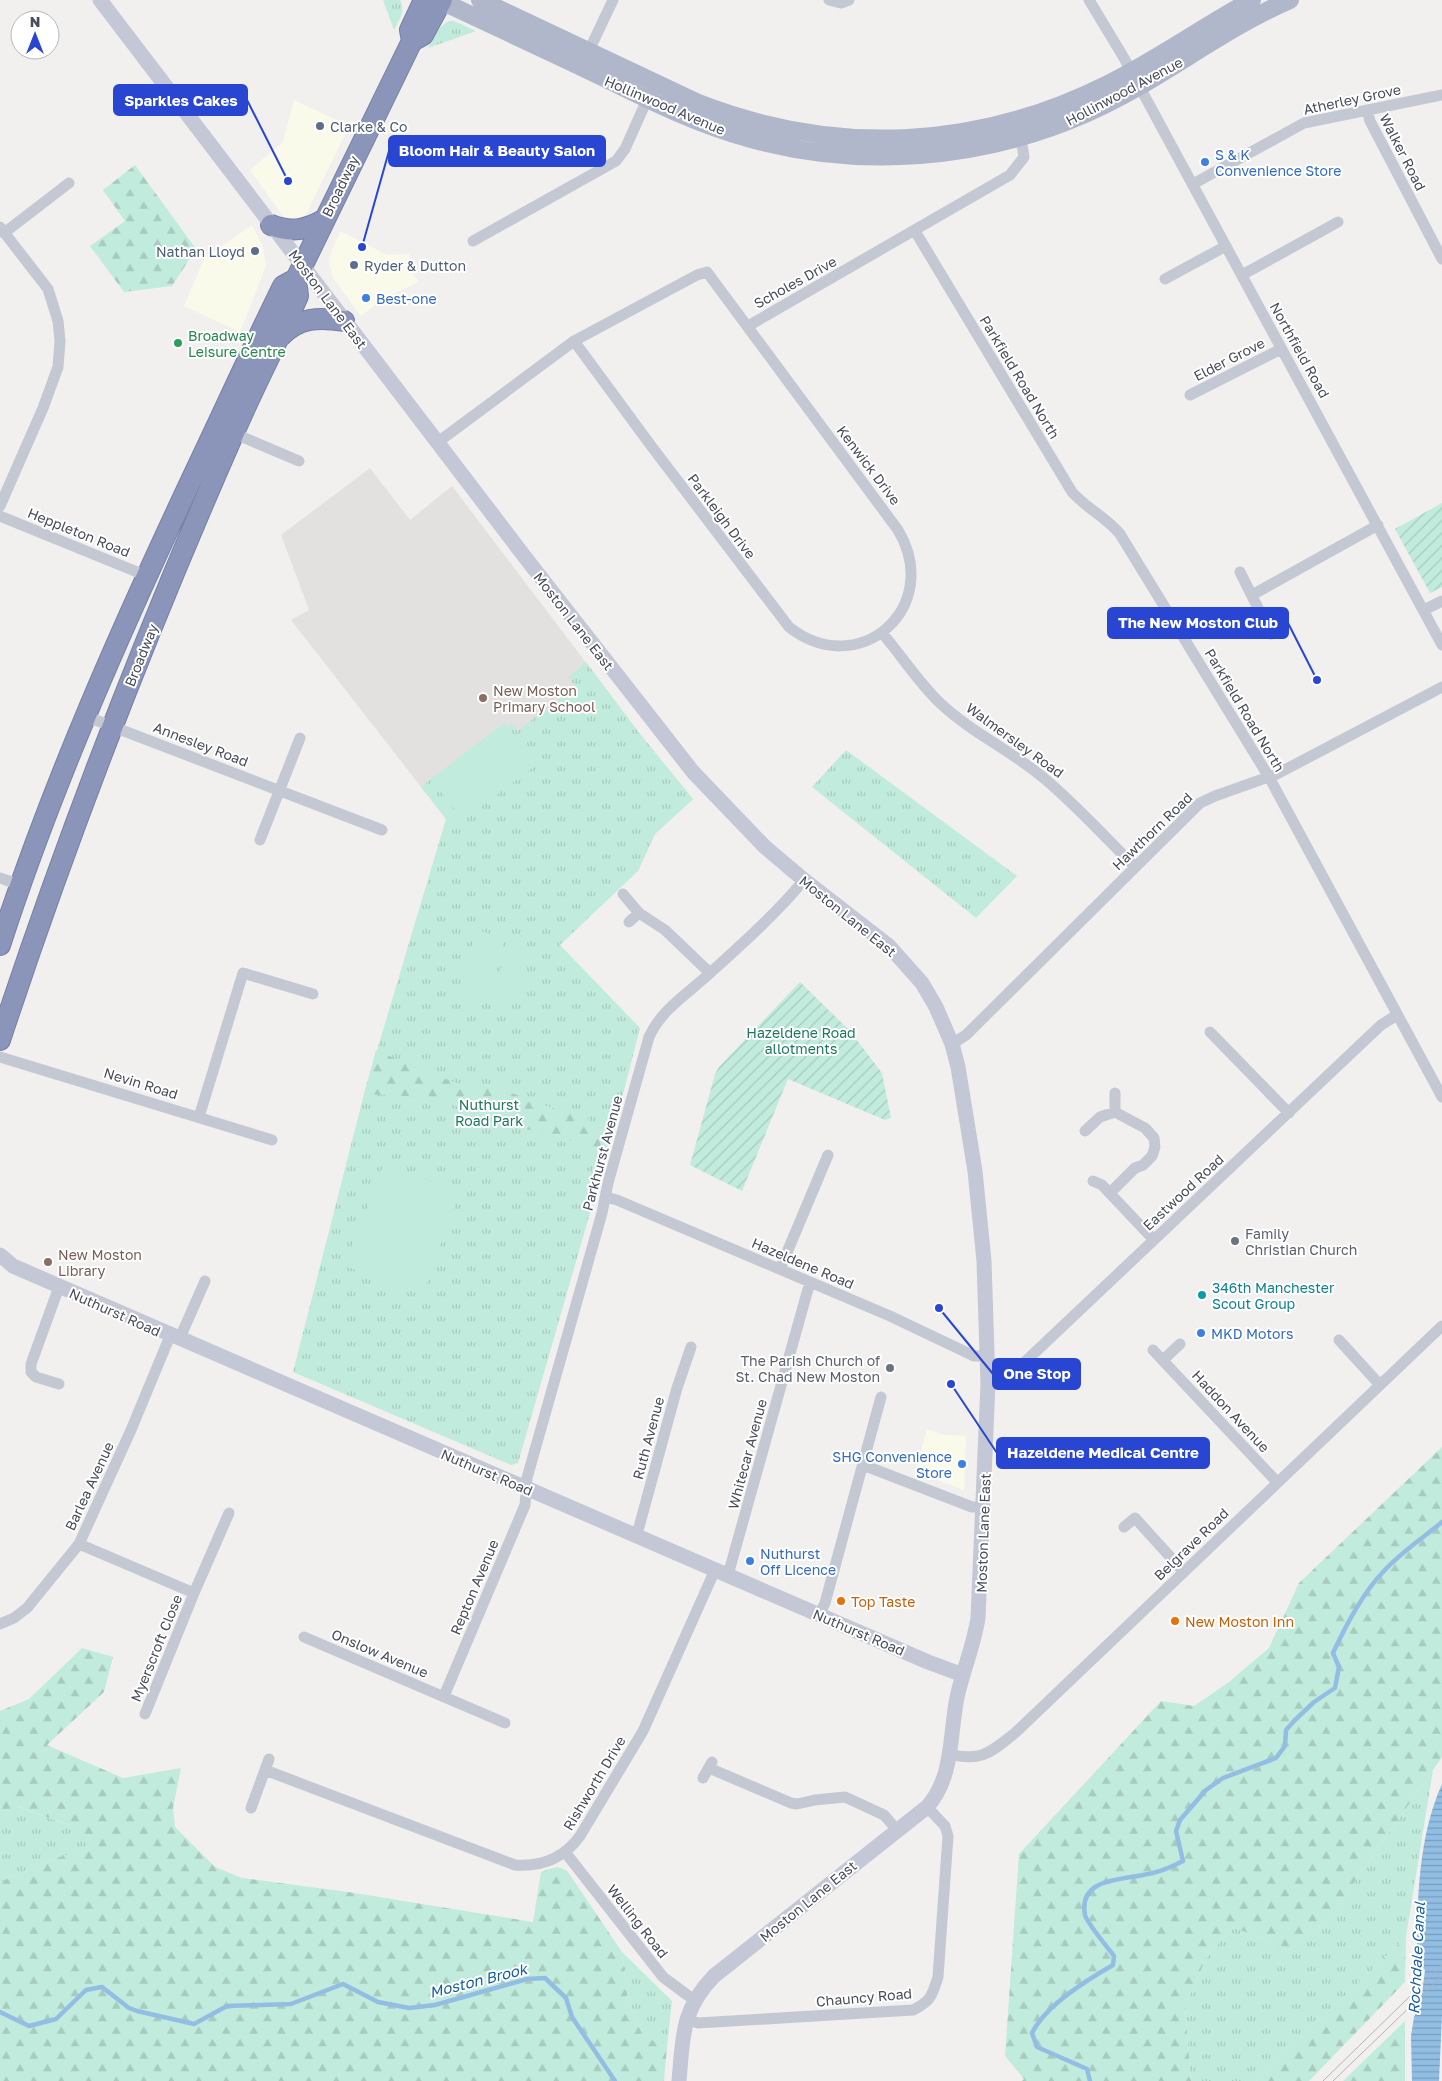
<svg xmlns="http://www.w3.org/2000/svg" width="1442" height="2081" font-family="'Golos Text',sans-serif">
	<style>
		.commercial { fill: #fafaea }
		.education { fill: #e2e1e0 }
		.grass { fill: url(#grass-tufts) }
		.forest { fill: url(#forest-firs) }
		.garden { fill: url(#garden-furrows) }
		.pitch { fill: #c1ebdc }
		.water { fill: url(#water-rules) }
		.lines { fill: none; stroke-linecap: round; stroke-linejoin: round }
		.stream { stroke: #92bee4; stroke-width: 4.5 }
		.highway-casing { stroke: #7680a5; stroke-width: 22 }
		.street { stroke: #c4c8d3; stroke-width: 11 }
		.secondary { stroke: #c3c7d6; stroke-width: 15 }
		.primary { stroke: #b1b7cb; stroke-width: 18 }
		.highway { stroke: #8b95b9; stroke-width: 20 }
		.tram { stroke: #b2b2b9; stroke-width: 1 }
		.service-dot { fill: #5c6f8a; stroke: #fff; stroke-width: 2 }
		.shop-dot { fill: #3f7fe0; stroke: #fff; stroke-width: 2 }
		.leisure-dot { fill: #2e9e5b; stroke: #fff; stroke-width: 2 }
		.education-dot { fill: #8d6e63; stroke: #fff; stroke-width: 2 }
		.worship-dot { fill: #6b7280; stroke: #fff; stroke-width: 2 }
		.culture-dot { fill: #0f9aa8; stroke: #fff; stroke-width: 2 }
		.food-dot { fill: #e8710a; stroke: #fff; stroke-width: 2 }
		.labels { text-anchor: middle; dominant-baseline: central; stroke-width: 4; stroke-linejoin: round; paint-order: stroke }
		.street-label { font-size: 14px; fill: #494d5b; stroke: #fff }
		.service-label { font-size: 14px; fill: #4e5e75; stroke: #fff; text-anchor: start }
		.shop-label { font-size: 14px; fill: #366cbe; stroke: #fff; text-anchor: start }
		.leisure-label { font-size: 14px; fill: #27864d; stroke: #fff; text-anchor: start }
		.education-label { font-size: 14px; fill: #785e54; stroke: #fff; text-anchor: start }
		.park-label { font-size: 14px; fill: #1f7661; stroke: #fff }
		.worship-label { font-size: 14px; fill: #5b616d; stroke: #fff; text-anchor: start }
		.culture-label { font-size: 14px; fill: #0d838f; stroke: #fff; text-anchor: start }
		.food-label { font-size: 14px; fill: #c56008; stroke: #fff; text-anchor: start }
		.water-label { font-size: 15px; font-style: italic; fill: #185f9e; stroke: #fff }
		.leader { fill: none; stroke: #2846d2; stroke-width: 2 }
		.callout-dot { fill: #2846d2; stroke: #fff; stroke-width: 2 }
		.callout { fill: #2846d2; stroke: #2846d2; stroke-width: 2 }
		.callout-label { font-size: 15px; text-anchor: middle; font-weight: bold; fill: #fff }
	</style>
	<defs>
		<pattern id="grass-tufts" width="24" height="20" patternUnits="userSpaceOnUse" patternTransform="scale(1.25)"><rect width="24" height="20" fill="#c1ebdc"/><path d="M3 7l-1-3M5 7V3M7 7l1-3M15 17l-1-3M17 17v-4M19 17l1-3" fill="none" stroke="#a7cbbf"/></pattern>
		<pattern id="forest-firs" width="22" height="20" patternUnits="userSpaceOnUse" patternTransform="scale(1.25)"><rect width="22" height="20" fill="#c1ebdc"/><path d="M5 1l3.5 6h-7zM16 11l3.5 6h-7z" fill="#a7cbbf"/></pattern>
		<pattern id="garden-furrows" width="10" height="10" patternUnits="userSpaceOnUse" patternTransform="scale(1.25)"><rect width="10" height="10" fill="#c1ebdc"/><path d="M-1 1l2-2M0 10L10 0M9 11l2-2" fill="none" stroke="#a7cbbf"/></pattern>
		<pattern id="water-rules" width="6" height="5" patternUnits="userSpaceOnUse" patternTransform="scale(1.25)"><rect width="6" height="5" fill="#92bee4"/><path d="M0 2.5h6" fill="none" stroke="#799dbc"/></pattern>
	</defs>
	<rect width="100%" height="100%" fill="#f1f0ef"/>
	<path class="commercial" d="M294,100L349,126L306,214L298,221H292L285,219L250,170L283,142Z
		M252,225L263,247L266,266L240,332L184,306L204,259Z
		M340,231L387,255L409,254L412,270L418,282L381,300L361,316L333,278L329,263L330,256Z
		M927,1429L944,1435L966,1436L964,1490L920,1473L917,1466Z"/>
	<path class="education" d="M370,468L410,520L452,486L640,734L693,799L655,834L638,871L446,819L291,620L309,610L281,535Z"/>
	<path class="grass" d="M383,0H400C406,11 399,20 394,30Z
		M449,21H454L476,31L428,48C434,38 438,26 449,21Z
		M586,662L640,734L693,799L655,834L638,871L560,945L640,1028L613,1133L518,1463L511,1465L293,1372L364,1094L446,819L421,787L504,723L507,727L511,723L517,731L576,686L568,677Z
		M846,750L1017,876L976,918L812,787Z
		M1433,1770L1406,1937L1256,2081H1191L1185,2007L1207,1956L1233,1927L1290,1950L1328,1920Z
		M18,1807L69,1825L94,1849L59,1857L0,1882V1811Z
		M622,1952L672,2001L667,2047L643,2036L628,2002Z"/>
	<path class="forest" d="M135,165L196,249L172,286L124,292L90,246L125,221L103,190Z
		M376,1050L418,1069L457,1083L506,1091L558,1110L587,1118L598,1127L613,1133L607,1153L578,1142L472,1116L443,1098L364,1094Z
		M1442,1447V1757L1328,1920L1290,1950L1233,1927L1207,1956L1185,2007L1191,2081H1022L1024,2079L1005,2056L1019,1854L1161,1701L1194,1706L1229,1682L1269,1648L1299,1583Z
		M82,1648L113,1657L104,1692L47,1745L123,1778L181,1768L173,1808L175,1827L215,1867L242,1878L348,1892L533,1922L541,1872C551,1868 558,1864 568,1872L622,1952L628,2002L643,2036L667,2047L664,2081H0V1882L59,1857L93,1849L69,1825L19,1807L0,1811V1711L29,1699Z
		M1406,1937L1405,1982L1309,2081H1256Z
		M1405,2021V2081H1343Z"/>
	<path class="garden" d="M1442,503V587L1430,593L1395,529Z
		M800,982L849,1030L882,1073L891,1118L885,1120L788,1079L742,1191L690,1165L715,1074L719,1067Z"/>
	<path class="pitch" d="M504,723L536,765L463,820L431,779Z
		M478,930L505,939L485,1002L457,993Z
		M508,948L530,955L515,1002L492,995Z
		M384,1163L460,1192L422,1295L345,1266Z"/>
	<path class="water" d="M1442,1784V2016L1439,2081H1412L1411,2036L1414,2017L1421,2003L1425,1970L1417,1960C1417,1902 1418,1837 1442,1784Z"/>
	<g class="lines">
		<path class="stream" d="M0,2012L29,2026L56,2019L86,1990L102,1987L129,2008L137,2011L194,2024L227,2006L291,2004L343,1984L378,2002L409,2008L435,2005L527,1979L545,1978L566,1998L572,2017L615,2081
			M1090,2081L1087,2069L1037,2047L1032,2033C1046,2005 1087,1980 1113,1965L1114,1956C1108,1948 1087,1923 1085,1915C1078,1878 1121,1880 1143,1875C1158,1873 1170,1868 1183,1861L1176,1831L1180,1820L1206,1790L1223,1778L1276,1758L1285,1746L1286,1730L1295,1720L1314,1702L1335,1688L1339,1667L1333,1653C1345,1627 1363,1593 1383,1572C1400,1553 1423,1538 1442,1522"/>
		<defs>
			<path id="highway" d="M412,41L410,30L424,0
				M271,225C291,233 307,230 325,219
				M280,337C298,317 320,317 344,321
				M0,945C53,782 123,625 196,470C225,409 253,347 283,286L296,279
				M0,1040C68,834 146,633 233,435C253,388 277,343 298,296L296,279L412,41L423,35L442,0"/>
		</defs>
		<use href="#highway" class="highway-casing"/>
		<path class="street" d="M829,0L841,3L849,0
			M1089,0L1124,58L1442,645
			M586,57L613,0
			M1367,110L1370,121L1442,259
			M1193,184L1304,123L1442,95
			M0,227L48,289L58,321L60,341L58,367L43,408L0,506
			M915,231L1072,492C1086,508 1106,517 1120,534L1269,777L1442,1097
			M4,233L69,183
			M473,241L616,161L625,149L650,93
			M1242,275L1338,222
			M1165,279L1226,246
			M748,326L1010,175L1024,157L1020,132
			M1190,395L1281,349
			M233,433L299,461
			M438,442L574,341L697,275L707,272L898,530C944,607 859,682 789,627L652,447L574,341
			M0,516L147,576
			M1240,572L1271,634
			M1252,595L1378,525
			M1424,610L1442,601
			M1247,625L1263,616
			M882,633C902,656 918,682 940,703C972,733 1012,751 1045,779C1077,806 1106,838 1135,867
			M85,716L382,830
			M260,840L300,738
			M0,878L20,885
			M623,894L639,913L665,930L710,973
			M629,922L639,913
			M1210,1032L1289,1113
			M952,1044L966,1035L1200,803L1215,796L1277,774L1442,687
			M0,1057L272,1140
			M1115,1112V1093
			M199,1117L243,973L313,994
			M1085,1131L1100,1117L1115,1112L1145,1128L1154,1138L1155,1147L1152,1156L1143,1165L1135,1168L1110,1193
			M1093,1181L1102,1185L1154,1240
			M606,1197L617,1200L890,1316L974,1356H987
			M780,1269L828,1155
			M59,1287L31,1364V1372L36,1377L59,1384
			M179,1340L205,1281
			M1339,1340L1380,1385
			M1153,1350L1277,1482
			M1163,1360L1180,1344
			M988,1383H1000L1008,1378L1381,1025L1397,1015
			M863,1465L972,1507H983
			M1124,1527L1135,1518L1184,1572
			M635,1536L639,1527L677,1388L691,1347
			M79,1544L194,1593
			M728,1575L810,1282
			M819,1615L825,1603L881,1397
			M0,1624L14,1618L27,1608L79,1544L131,1430L170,1336
			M304,1637L505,1723
			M444,1696L525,1505L527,1478L602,1213L608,1183L649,1037C661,1010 687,994 709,974C741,945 776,914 804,880
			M145,1714L194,1593L229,1513
			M949,1754C981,1762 990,1753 1015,1733L1442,1326
			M709,1768L791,1803L797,1804L815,1800L845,1797L884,1815L897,1830
			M265,1770L515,1865C542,1867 564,1858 580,1836L643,1731L715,1570
			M703,1778L712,1762
			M251,1808L269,1759
			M565,1852L663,1977L694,2000
			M686,2019L698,2023L913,2010C931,2001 932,1996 938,1977L948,1836L945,1826L927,1807"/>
		<path class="secondary" d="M100,0L528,561L693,772L765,847L804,880L889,946L922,983L936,1007L952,1044L958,1067L975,1171L984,1261L988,1383L978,1618C974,1644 964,1668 958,1693C949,1731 955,1776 927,1807L714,1976C681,2010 683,2037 679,2081
			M0,1255L13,1266L928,1662L963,1675"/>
		<path class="primary" d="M439,0C494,26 548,51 602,77C650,101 699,125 751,139C861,169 980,160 1085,114C1157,83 1218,31 1290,0
			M480,0L698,103C835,156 976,150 1108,84C1158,59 1204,26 1252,0"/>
		<use href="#highway" class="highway"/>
		<path class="tram" d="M1323,2081L1442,1965
			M1333,2081L1442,1976"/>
	</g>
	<g class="service-dot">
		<circle cx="320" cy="126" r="5"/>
		<circle cx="255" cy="251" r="5"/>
		<circle cx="354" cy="265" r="5"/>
	</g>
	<g class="shop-dot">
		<circle cx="1205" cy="162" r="5"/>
		<circle cx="366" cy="298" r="5"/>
		<circle cx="1201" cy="1333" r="5"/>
		<circle cx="962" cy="1464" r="5"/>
		<circle cx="750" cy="1561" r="5"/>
	</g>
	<circle class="leisure-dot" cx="178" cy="343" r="5"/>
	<g class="education-dot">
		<circle cx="483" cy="698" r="5"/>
		<circle cx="48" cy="1262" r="5"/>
	</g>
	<g class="worship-dot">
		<circle cx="1235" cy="1241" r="5"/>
		<circle cx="890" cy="1368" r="5"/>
	</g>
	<circle class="culture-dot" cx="1202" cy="1295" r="5"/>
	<g class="food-dot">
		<circle cx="841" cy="1601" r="5"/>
		<circle cx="1175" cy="1621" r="5"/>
	</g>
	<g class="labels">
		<g class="street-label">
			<text transform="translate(1124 91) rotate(-28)">Hollinwood Avenue</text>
			<text transform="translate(1352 99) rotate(-12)">Atherley Grove</text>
			<text transform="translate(665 105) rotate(23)">Hollinwood Avenue</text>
			<text transform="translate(1403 152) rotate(63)">Walker Road</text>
			<text transform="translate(340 186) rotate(-64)">Broadway</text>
			<text transform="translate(795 282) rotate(-29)">Scholes Drive</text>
			<text transform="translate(328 299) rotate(53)">Moston Lane East</text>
			<text transform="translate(1300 350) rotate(61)">Northfield Road</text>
			<text transform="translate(1229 359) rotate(-27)">Elder Grove</text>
			<text transform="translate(1020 377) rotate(59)">Parkfield Road North</text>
			<text transform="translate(869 465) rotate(53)">Kenwick Drive</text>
			<text transform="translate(722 516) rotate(53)">Parkleigh Drive</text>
			<text transform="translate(79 532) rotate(22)">Heppleton Road</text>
			<text transform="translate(574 621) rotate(52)">Moston Lane East</text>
			<text transform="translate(141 655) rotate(-68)">Broadway</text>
			<text transform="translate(1245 710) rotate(59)">Parkfield Road North</text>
			<text transform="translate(1015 740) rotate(36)">Walmersley Road</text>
			<text transform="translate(201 744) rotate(21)">Annesley Road</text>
			<text transform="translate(1152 831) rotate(-44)">Hawthorn Road</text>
			<text transform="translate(848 916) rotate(39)">Moston Lane East</text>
			<text transform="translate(141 1083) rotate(17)">Nevin Road</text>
			<text transform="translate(602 1153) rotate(-75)">Parkhurst Avenue</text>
			<text transform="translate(1183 1192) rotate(-43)">Eastwood Road</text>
			<text transform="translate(803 1263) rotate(23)">Hazeldene Road</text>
			<text transform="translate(115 1312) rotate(24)">Nuthurst Road</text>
			<text transform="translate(1231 1411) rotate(47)">Haddon Avenue</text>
			<text transform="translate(648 1438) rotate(-75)">Ruth Avenue</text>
			<text transform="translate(747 1454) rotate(-75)">Whitecar Avenue</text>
			<text transform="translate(487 1472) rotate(23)">Nuthurst Road</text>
			<text transform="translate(89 1486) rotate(-65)">Barlea Avenue</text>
			<text transform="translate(983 1533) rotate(-88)">Moston Lane East</text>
			<text transform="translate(1191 1544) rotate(-44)">Belgrave Road</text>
			<text transform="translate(474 1587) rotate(-67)">Repton Avenue</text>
			<text transform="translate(859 1632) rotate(23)">Nuthurst Road</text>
			<text transform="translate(156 1648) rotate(-68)">Myerscroft Close</text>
			<text transform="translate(380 1653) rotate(23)">Onslow Avenue</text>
			<text transform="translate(594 1783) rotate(-59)">Rishworth Drive</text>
			<text transform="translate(808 1901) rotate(-39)">Moston Lane East</text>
			<text transform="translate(638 1921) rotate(52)">Welling Road</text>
			<text transform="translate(864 1997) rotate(-5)">Chauncy Road</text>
		</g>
		<g class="service-label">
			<text x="330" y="126">Clarke &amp; Co</text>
			<text x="245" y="251" text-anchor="end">Nathan Lloyd</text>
			<text x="364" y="265">Ryder &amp; Dutton</text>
		</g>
		<g class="shop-label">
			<text x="1215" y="154">S &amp; K<tspan x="1215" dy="16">Convenience Store</tspan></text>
			<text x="376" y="298">Best-one</text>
			<text x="1211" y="1333">MKD Motors</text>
			<text x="952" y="1456" text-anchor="end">SHG Convenience<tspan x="952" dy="16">Store</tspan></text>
			<text x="760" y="1553">Nuthurst<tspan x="760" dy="16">Off Licence</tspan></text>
		</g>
		<g class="leisure-label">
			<text x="188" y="335">Broadway<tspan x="188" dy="16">Leisure Centre</tspan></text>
		</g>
		<g class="education-label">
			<text x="493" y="690">New Moston<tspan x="493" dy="16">Primary School</tspan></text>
			<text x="58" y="1254">New Moston<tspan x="58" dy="16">Library</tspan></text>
		</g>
		<g class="park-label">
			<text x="801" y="1032">Hazeldene Road<tspan x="801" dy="16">allotments</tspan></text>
			<text x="489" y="1104">Nuthurst<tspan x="489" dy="16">Road Park</tspan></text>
		</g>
		<g class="worship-label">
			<text x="1245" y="1233">Family<tspan x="1245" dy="16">Christian Church</tspan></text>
			<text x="880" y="1360" text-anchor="end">The Parish Church of<tspan x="880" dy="16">St. Chad New Moston</tspan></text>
		</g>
		<g class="culture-label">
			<text x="1212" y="1287">346th Manchester<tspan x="1212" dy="16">Scout Group</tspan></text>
		</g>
		<g class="food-label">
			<text x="851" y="1601">Top Taste</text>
			<text x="1185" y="1621">New Moston Inn</text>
		</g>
		<g class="water-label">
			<text transform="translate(1416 1958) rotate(-87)">Rochdale Canal</text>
			<text transform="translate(478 1980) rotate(-14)">Moston Brook</text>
		</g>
	</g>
	<path class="leader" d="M288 181L247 100M362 247L389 151M1317 680L1288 623M939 1308L993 1374M951 1384L997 1453"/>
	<g class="callout-dot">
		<circle cx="288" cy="181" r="5"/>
		<circle cx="362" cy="247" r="5"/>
		<circle cx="1317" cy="680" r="5"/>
		<circle cx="939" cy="1308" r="5"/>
		<circle cx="951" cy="1384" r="5"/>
	</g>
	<g class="callout">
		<rect x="114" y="85" width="133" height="30" rx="5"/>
		<rect x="389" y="136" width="216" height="30" rx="5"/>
		<rect x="1108" y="608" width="180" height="30" rx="5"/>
		<rect x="993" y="1359" width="87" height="30" rx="5"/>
		<rect x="997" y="1438" width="212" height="30" rx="5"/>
	</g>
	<g class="callout-label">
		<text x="181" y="106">Sparkles Cakes</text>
		<text x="497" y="156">Bloom Hair &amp; Beauty Salon</text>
		<text x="1198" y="628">The New Moston Club</text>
		<text x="1037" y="1379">One Stop</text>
		<text x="1103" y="1458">Hazeldene Medical Centre</text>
	</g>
	<g transform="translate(35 35)"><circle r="24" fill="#ffffff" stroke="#b6b8bd"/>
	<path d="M0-4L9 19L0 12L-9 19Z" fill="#2846d2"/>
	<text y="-8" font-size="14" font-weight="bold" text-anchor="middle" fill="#494d5b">N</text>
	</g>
</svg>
